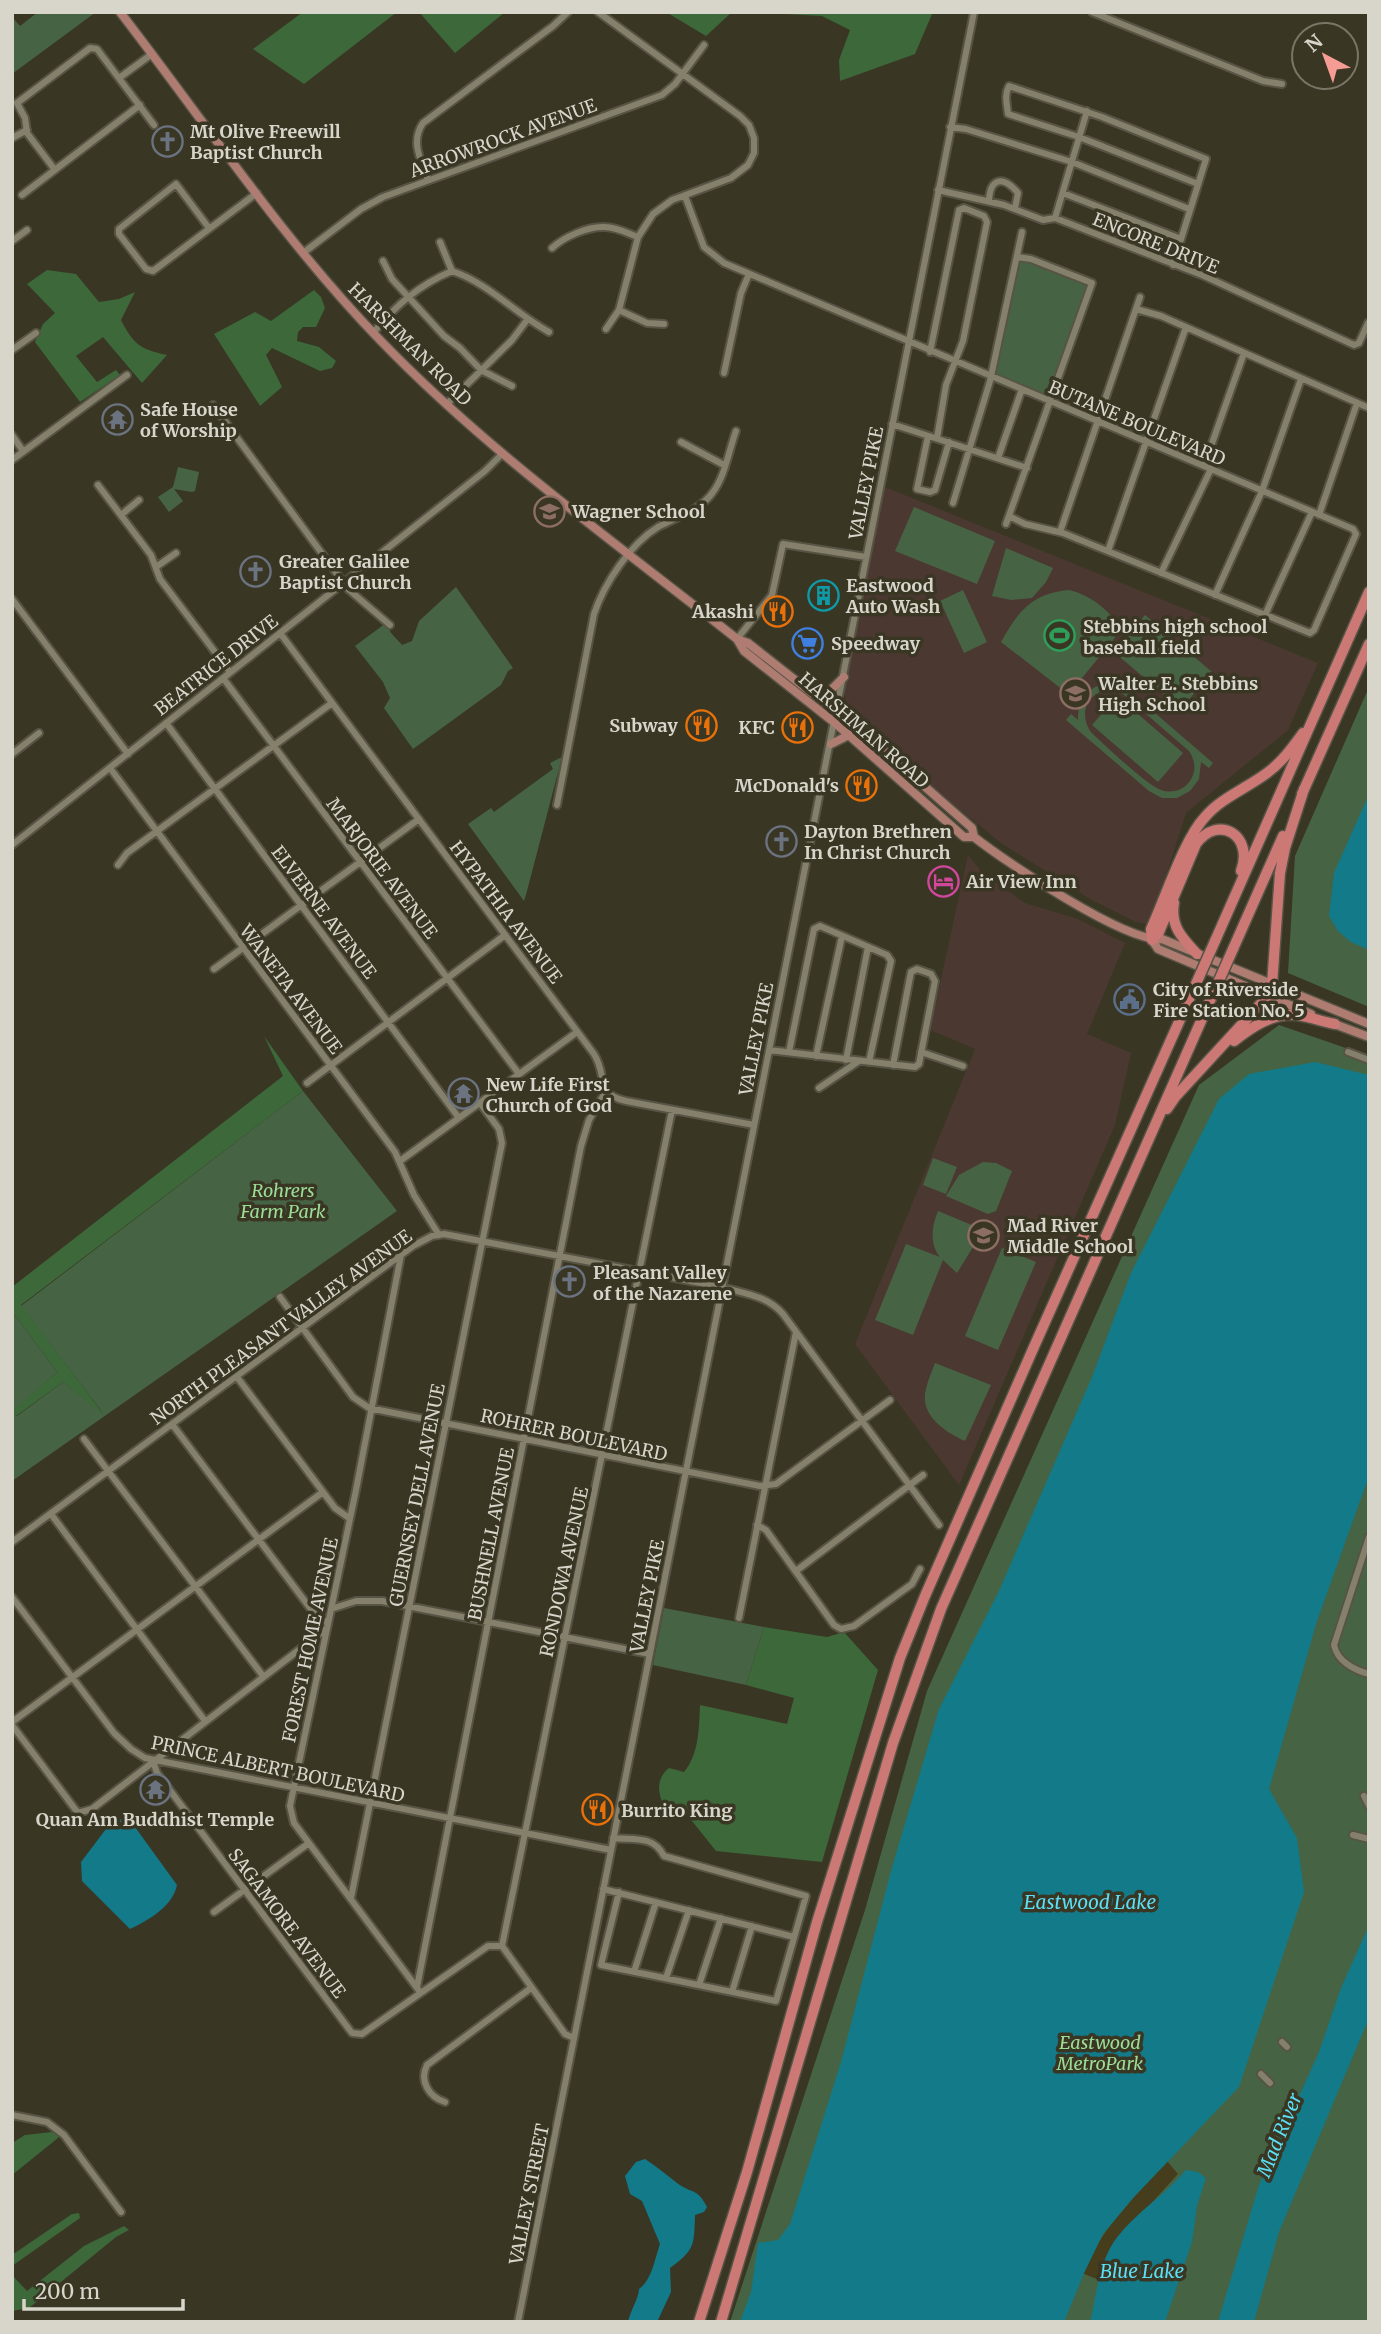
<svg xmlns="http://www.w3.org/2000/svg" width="1381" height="2334" font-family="Merriweather,serif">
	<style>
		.education { fill: #4b3931 }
		.green { fill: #466444; fill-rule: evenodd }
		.forest { fill: #3c683a }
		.sand { fill: #463d1d }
		.water { fill: #127a89 }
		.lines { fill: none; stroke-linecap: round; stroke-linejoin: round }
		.minor-casing { stroke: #585445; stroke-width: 10 }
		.major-casing { stroke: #585445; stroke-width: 11 }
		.highway-casing { stroke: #585445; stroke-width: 13 }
		.minor { stroke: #84806b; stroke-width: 6 }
		.major { stroke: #af7c72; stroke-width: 8 }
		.highway { stroke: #cc7976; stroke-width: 10 }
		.highway-bridge-casing { stroke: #585445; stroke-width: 13; stroke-linecap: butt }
		.highway-bridge { stroke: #cc7976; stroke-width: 10 }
		.labels { text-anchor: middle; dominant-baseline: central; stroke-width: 7; stroke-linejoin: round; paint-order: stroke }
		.poi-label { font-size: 18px; font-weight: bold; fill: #d8d6cb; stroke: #3a3624; text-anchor: start }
		.street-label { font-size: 18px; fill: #d8d6cb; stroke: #3a3624 }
		.park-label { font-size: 18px; font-style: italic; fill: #9bdd96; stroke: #3a3624 }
		.water-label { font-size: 19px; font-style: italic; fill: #5bdff6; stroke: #3a3624 }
	</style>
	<rect width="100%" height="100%" fill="#3a3624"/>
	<path class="education" d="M880,485L1318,663L1288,730L1186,813L1152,920L1147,924L1136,922L1092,900L1001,843L936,790L846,709L844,677Z
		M968,855L981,871L1025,903L1078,919L1125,943L1087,1034L1131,1053L1115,1125L959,1485L855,1344L975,1049L930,1030Z"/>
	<path class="green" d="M38,12H96L12,74V17L20,26Z
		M1017,257L1092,283L1050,401L990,376Z
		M178,467L199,472L195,491L192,492L174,489L183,501L169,512L158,497L173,487Z
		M914,507L995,541L977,584L895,551Z
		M1006,548L1053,568L1046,582L1032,598L1011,600L992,596Z
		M456,587L513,668L508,671L501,685L413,749L384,708L390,698L383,682L355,646L386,623L391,633L402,645L412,641L419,621Z
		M963,590L987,642L964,653L940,601Z
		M1069,590C1093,596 1108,610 1122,629L1073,689L1063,690L1001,642C1018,611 1033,593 1069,590Z
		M1145,615L1212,672L1181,709L1114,652Z
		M1102,684L1112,683L1126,688L1213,763L1209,768L1201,762L1199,779L1190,791L1177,798H1162L1149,791L1066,720L1071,714L1078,720C1078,702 1085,690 1102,684ZM1104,690H1112L1123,694L1189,751C1195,760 1197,771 1190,781C1184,790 1172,794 1161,790C1148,786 1102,743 1090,731C1080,714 1085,697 1104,690Z
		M1369,687V1007L1288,973L1295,856Z
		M1117,696L1183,753L1158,782L1092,725Z
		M562,757L527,891L524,901L468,824L491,808L494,812L553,769L550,763Z
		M1279,1025L1369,1056V2322H730L865,1910L927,1691L1199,1085Z
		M303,1091L397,1211L12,1481V1317L15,1315L57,1372L12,1412L17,1416L63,1382L103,1413L21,1306Z
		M933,1158L957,1167L946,1194L923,1185Z
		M983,1162L996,1163L1012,1171L996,1211L988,1214L946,1196L959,1175Z
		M938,1211L979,1228L981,1234L957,1273L943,1260L913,1335L875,1320L906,1244L940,1257C929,1244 932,1225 938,1211Z
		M1002,1248L1036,1262L998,1350L965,1336Z
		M935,1363L991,1385L965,1441C945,1432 919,1415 926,1389C928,1380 932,1371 935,1363Z
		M664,1608L764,1627L746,1685L653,1665Z"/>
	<path class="forest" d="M303,12H397L304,84L253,49Z
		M419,12H505L455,53Z
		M666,12H732L706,36Z
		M750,12H930L932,14L915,54L840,81L839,60L850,30L822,16Z
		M47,270L76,274L99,302L119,299L135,292L121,320C134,345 140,349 167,355L142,383L103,337L76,356L97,382L116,370L120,375L80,402L35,342L43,324L55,313L27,284Z
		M314,290L321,297L325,308L316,327H303L298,332L297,341L319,347L336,361L332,368L320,371L272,348L266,355L282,387L260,406L214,334L255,312L271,321Z
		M264,1036L303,1091L21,1305L105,1416L63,1382L16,1416L12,1411L57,1372L15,1315L12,1317V1287L283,1076Z
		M764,1627L827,1637L844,1632L878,1670L822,1862L716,1851L680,1806L663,1804C657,1790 657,1778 669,1768L684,1772C699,1754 699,1728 700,1705L787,1724L794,1698L746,1685Z
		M52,2132L58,2135V2138L12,2175V2143L25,2135Z
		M79,2213L80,2218L12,2266V2255L72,2214Z
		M124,2226L129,2230L116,2237L29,2308L12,2311V2275L27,2291L84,2246Z"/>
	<path class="sand" d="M1167,2161L1178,2174L1120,2238L1112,2249L1099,2280L1082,2273C1102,2228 1134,2197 1167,2161Z"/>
	<path class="water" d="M1369,794V950L1351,942L1338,931L1329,916L1334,873Z
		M1315,1062L1369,1075V1476L1317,1621L1269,1789L1297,1838L1304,1892L1239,2087L1134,2197L1103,2234L1085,2271L1064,2322H740L751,2292L758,2243L778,2240L790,2224L841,2062L891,1871L939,1709L999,1591L1092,1377L1131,1273L1219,1099L1249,1074Z
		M127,1816L177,1885C173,1906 149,1920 130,1929L82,1881L81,1862L109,1825Z
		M1369,1925V2018L1279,2232L1254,2322H1218L1259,2185L1319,2052L1341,1988Z
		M645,2159C657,2167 667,2175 677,2183C691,2194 697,2187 707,2207L704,2212L695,2215C694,2245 695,2250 670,2268L671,2292L657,2322H628C630,2311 639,2298 639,2289C652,2280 655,2258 660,2244L642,2201L630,2194L625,2176L636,2162Z
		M1186,2170L1198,2172L1206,2178L1197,2206L1192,2242L1165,2322H1090C1096,2297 1099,2265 1113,2243C1132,2215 1164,2196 1186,2170Z"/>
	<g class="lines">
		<defs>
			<path id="minor" d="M598,12L740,116L749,125L754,138V153L748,165L731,178L672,200L653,214L638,237L619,310L606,329
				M1092,12L1263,81L1282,84
				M119,78L152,54
				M950,127L966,129L1072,162L1189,209
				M12,138L27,130
				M55,170L27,133L25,118L17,103L90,48L97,49L154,125
				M428,180C421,160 410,142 423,123L553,26L568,12
				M938,190L1004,205L1043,220L1055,218L1202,275L1354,345L1359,343L1368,323
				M1063,193L1181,239
				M22,195L140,105
				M685,196L704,247L724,263L1353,529L1356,534L1314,630L1310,633L1063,533L1025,524L1009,516
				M989,201C990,178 1003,175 1018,193L1015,208
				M1055,218L1087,111
				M209,228L176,184L119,229V234L146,269L153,271L257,193
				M12,241L27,230
				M440,242L452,271C488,283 516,314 549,332
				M552,248C564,237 588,226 605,227C616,227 627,233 638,237
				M303,253L361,209L383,197L662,95L675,84L704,45
				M383,261L392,279L444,336L460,348L481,370L512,386
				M1173,265L1206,159L1102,117L1009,86C1004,95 1007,104 1008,114L1079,137L1198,184
				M1136,309L1161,316L1369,408
				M619,310L647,323L664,324
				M373,333C396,305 419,285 452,271
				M12,350L36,333
				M930,352L959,210L964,208L984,216L987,222L963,341L946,385L937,438
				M724,373L741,293L749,274
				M213,405L348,589L390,625
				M446,405L512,340L527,320
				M892,424L1027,468
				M12,435L23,451
				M928,436L917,489L930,492L935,490L949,442
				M681,442L724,465
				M998,458L1022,389
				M12,460L127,375
				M1204,466L1244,353
				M98,485L151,555L160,579L230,672
				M953,503L990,381L1022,232
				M121,515L139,500
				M1319,515L1357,403
				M1006,524L1092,283L1031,259L1017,257
				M1060,532L1140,297
				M1108,551L1186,327
				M156,567L176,553
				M1161,573L1211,469
				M1215,595L1262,491L1301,379
				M12,599L128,754
				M1265,615L1312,512
				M280,633L594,1054C609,1078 593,1093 626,1101L754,1125
				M737,639L772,595L783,544L866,557
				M223,678L519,1074
				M166,723L459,1118
				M12,754L39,733
				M110,768L395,1152L414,1195L439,1235
				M557,805L594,614C604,584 630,544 658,527C675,518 702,509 713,492C725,476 729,450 736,431
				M12,845L485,471L502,454
				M118,865L127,853L332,703
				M214,969L419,819
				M769,1050L915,1067L919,1064L935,981L931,974L917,969L911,972L893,1065
				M789,1052L814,929L820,926L887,955L891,961L869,1062
				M921,1052L963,1066
				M1348,1052L1369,1060
				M816,1056L842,936
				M846,1060L868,947
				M307,1083L505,935
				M819,1088L859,1061
				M400,1161L577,1032
				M401,1255L356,1490L290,1806L294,1823L420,1992
				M280,1297L353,1397L369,1408L760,1486L776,1484L890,1400
				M237,1377L335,1508L349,1518
				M172,1424L313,1612L327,1623
				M84,1439L263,1676
				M51,1514L205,1721
				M757,1525L766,1530L834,1625L841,1629L854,1626L912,1584L920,1569
				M1369,1537L1334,1645C1337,1661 1354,1670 1369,1674
				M12,1542L413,1246L432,1236L444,1234L722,1287C745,1294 766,1295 783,1314L939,1525
				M796,1571L923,1475
				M12,1597L114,1733L131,1749L145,1758L611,1850
				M331,1609L356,1601H382L650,1654
				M739,1618L796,1332
				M12,1722L323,1492
				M12,1725L78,1813L92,1809L326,1629
				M153,1761L157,1773L352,2033L362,2034L488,1946H502
				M1364,1796L1369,1806
				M1353,1835L1369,1839
				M613,1838C635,1840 653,1835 664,1856L806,1896L776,2001L601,1965L619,1892
				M603,1889L794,1937
				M351,1898L502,1143L499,1129L480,1103
				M214,1912L309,1843
				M502,1946L672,1110
				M502,1946L565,2034L574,2038
				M634,1972L656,1902
				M666,1978L689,1910
				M699,1985L721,1918
				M417,1987L581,1146L589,1120L606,1091
				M732,1992L752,1926
				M1282,2042L1287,2047
				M1261,2074L1270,2083
				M445,2102C429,2097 419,2081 427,2065L531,1988
				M12,2115L47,2122L64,2135L121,2212
				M518,2322L974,12"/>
			<path id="major" d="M120,12C205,122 283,240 380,340C488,452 616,543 737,639L748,643L874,742L972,828L974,837C1006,862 1126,943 1162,939L1369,1024
				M737,639L744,651L835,723L964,837H974
				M815,695L831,690L844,677
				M831,744L849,735
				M1152,940L1158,949L1311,1014
				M1329,1022L1369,1037"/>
			<path id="highway" d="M1302,794L1369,644
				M1174,903C1170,926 1182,938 1197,954
				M1152,940L1151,929C1165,899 1184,839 1205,817C1221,798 1247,788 1267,773C1282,762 1292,748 1303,733
				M1152,940L1159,932L1196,844C1219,813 1254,836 1241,871
				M1215,941L1369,592
				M1233,949L1283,836
				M1234,1041C1252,1027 1272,1013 1296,1015C1309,1016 1322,1022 1335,1024
				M1167,1109L1176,1096L1267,997L1272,985L1280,873L1285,848L1304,789
				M699,2322L747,2172L817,1922L900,1658L925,1596L1033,1349L1195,986
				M721,2322L893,1743L941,1609L1213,994"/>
		</defs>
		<use href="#minor" class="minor-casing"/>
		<use href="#major" class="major-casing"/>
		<use href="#highway" class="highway-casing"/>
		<use href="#minor" class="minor"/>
		<use href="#major" class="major"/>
		<use href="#highway" class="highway"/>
		<defs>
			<path id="highway-bridge" d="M1195,986L1215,941
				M1213,994L1233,949"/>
		</defs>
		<use href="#highway-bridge" class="highway-bridge-casing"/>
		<use href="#highway-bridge" class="highway-bridge"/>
	</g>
	<defs>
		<symbol id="church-ring" viewBox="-11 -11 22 22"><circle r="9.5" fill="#3a3624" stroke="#6b7280" stroke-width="1.5"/><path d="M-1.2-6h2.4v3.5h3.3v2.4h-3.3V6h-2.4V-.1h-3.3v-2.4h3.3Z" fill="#6b7280"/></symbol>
		<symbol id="temple-ring" viewBox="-11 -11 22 22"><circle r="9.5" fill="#3a3624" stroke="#6b7280" stroke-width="1.5"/><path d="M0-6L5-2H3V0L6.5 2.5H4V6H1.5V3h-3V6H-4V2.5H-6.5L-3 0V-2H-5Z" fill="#6b7280"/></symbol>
		<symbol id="school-ring" viewBox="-11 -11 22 22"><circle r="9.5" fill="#3a3624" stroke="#8d6e63" stroke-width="1.5"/><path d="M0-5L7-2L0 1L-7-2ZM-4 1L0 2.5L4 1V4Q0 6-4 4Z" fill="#8d6e63"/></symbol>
		<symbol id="building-ring" viewBox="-11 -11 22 22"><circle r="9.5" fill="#3a3624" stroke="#0f9aa8" stroke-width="1.5"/><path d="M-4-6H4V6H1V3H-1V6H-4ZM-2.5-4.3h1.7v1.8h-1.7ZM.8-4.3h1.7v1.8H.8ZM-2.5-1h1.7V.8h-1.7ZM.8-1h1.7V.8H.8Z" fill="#0f9aa8"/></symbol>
		<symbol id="restaurant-ring" viewBox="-11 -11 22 22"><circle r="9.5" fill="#3a3624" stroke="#e8710a" stroke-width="1.5"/><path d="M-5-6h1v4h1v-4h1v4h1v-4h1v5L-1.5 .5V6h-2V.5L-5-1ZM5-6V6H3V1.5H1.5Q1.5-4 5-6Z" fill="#e8710a"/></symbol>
		<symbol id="stadium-ring" viewBox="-11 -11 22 22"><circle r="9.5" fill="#3a3624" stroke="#2e9e5b" stroke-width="1.5"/><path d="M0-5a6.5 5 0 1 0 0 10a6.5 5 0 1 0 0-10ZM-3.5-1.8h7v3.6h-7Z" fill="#2e9e5b"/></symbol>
		<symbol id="supermarket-ring" viewBox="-11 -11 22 22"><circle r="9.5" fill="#3a3624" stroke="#3f7fe0" stroke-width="1.5"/><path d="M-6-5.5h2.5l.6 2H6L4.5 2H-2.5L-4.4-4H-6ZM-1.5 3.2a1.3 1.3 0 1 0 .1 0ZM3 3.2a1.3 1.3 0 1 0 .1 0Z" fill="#3f7fe0"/></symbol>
		<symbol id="hotel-ring" viewBox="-11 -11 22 22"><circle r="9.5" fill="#3a3624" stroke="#d1479c" stroke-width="1.5"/><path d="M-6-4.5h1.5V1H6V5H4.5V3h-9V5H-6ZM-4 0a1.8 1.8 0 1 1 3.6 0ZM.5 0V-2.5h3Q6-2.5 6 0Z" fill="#d1479c"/></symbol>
		<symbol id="civic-ring" viewBox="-11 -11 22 22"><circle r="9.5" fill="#3a3624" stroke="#5c6f8a" stroke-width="1.5"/><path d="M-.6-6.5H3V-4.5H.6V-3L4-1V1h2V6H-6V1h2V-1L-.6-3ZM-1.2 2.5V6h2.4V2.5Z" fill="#5c6f8a"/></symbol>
	</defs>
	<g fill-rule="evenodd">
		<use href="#church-ring" x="150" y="124" width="35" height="35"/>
		<use href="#temple-ring" x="100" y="402" width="35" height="35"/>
		<use href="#school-ring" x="532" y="494" width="35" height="35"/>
		<use href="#church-ring" x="238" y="554" width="35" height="35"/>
		<use href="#building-ring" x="806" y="578" width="35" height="35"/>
		<use href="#restaurant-ring" x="760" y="594" width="35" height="35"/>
		<use href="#stadium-ring" x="1042" y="618" width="35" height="35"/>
		<use href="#supermarket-ring" x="790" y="626" width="35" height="35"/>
		<use href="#school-ring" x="1058" y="676" width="35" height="35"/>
		<use href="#restaurant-ring" x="684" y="708" width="35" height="35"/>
		<use href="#restaurant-ring" x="780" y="710" width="35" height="35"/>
		<use href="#restaurant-ring" x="844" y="768" width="35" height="35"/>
		<use href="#church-ring" x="764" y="824" width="35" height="35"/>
		<use href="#hotel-ring" x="926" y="864" width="35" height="35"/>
		<use href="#civic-ring" x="1112" y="982" width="35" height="35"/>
		<use href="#temple-ring" x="446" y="1076" width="35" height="35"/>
		<use href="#school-ring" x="966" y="1218" width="35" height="35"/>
		<use href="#church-ring" x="552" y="1264" width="35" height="35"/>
		<use href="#temple-ring" x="138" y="1772" width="35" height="35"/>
		<use href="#restaurant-ring" x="580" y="1792" width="35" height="35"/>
	</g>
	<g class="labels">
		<g class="poi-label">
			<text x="190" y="131">Mt Olive Freewill<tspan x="190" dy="21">Baptist Church</tspan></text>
			<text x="140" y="409">Safe House<tspan x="140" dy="21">of Worship</tspan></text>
			<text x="572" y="511">Wagner School</text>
			<text x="279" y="561">Greater Galilee<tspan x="279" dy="21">Baptist Church</tspan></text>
			<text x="846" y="585">Eastwood<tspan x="846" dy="21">Auto Wash</tspan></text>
			<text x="754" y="611" text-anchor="end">Akashi</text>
			<text x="1083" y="626">Stebbins high school<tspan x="1083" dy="21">baseball field</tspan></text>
			<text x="831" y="643">Speedway</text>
			<text x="1098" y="683">Walter E. Stebbins<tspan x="1098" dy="21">High School</tspan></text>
			<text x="678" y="725" text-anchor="end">Subway</text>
			<text x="775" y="727" text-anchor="end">KFC</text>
			<text x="839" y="785" text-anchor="end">McDonald's</text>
			<text x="804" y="831">Dayton Brethren<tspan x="804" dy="21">In Christ Church</tspan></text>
			<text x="966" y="881">Air View Inn</text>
			<text x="1153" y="989">City of Riverside<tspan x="1153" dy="21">Fire Station No. 5</tspan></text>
			<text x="486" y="1084">New Life First<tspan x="486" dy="21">Church of God</tspan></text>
			<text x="1007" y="1225">Mad River<tspan x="1007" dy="21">Middle School</tspan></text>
			<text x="593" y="1272">Pleasant Valley<tspan x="593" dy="21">of the Nazarene</tspan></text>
			<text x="621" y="1810">Burrito King</text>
			<text x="155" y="1819" text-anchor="middle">Quan Am Buddhist Temple</text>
		</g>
		<g class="street-label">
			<text transform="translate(503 138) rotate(-20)">ARROWROCK AVENUE</text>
			<text transform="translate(1156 243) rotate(22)">ENCORE DRIVE</text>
			<text transform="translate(410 344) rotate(45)">HARSHMAN ROAD</text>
			<text transform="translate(1137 423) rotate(23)">BUTANE BOULEVARD</text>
			<text transform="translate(866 483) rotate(-79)">VALLEY PIKE</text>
			<text transform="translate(216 665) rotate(-38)">BEATRICE DRIVE</text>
			<text transform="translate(864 730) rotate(41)">HARSHMAN ROAD</text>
			<text transform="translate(382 868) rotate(53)">MARJORIE AVENUE</text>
			<text transform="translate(324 912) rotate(53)">ELVERNE AVENUE</text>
			<text transform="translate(506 912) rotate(53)">HYPATHIA AVENUE</text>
			<text transform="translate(291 989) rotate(53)">WANETA AVENUE</text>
			<text transform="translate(756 1039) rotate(-79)">VALLEY PIKE</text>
			<text transform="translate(281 1327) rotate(-36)">NORTH PLEASANT VALLEY AVENUE</text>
			<text transform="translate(574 1435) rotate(12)">ROHRER BOULEVARD</text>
			<text transform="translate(417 1495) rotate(-79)">GUERNSEY DELL AVENUE</text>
			<text transform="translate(491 1534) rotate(-79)">BUSHNELL AVENUE</text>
			<text transform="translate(564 1572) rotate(-78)">RONDOWA AVENUE</text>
			<text transform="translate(647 1596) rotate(-79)">VALLEY PIKE</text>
			<text transform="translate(310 1640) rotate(-78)">FOREST HOME AVENUE</text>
			<text transform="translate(278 1769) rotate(12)">PRINCE ALBERT BOULEVARD</text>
			<text transform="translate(287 1923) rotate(53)">SAGAMORE AVENUE</text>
			<text transform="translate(529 2194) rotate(-79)">VALLEY STREET</text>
		</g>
		<g class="park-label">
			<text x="283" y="1190">Rohrers<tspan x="283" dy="21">Farm Park</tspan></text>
			<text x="1100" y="2042">Eastwood<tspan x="1100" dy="21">MetroPark</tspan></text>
		</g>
		<g class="water-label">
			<text x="1090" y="1902">Eastwood Lake</text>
			<text transform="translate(1279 2135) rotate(-68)">Mad River</text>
			<text x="1142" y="2271">Blue Lake</text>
		</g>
	</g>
	<rect width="1381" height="2334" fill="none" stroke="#d8d6cb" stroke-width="28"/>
	<g transform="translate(1325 56) rotate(319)"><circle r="33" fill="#3a3624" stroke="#797667" stroke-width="2"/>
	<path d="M0-5L12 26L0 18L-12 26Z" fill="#f59c95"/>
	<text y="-10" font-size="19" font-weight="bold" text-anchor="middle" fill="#d8d6cb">N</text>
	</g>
	<path d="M24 2299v10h159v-10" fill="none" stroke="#d8d6cb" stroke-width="3.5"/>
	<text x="35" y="2299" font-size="21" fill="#d8d6cb" stroke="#3a3624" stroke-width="5" paint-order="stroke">200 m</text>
</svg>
